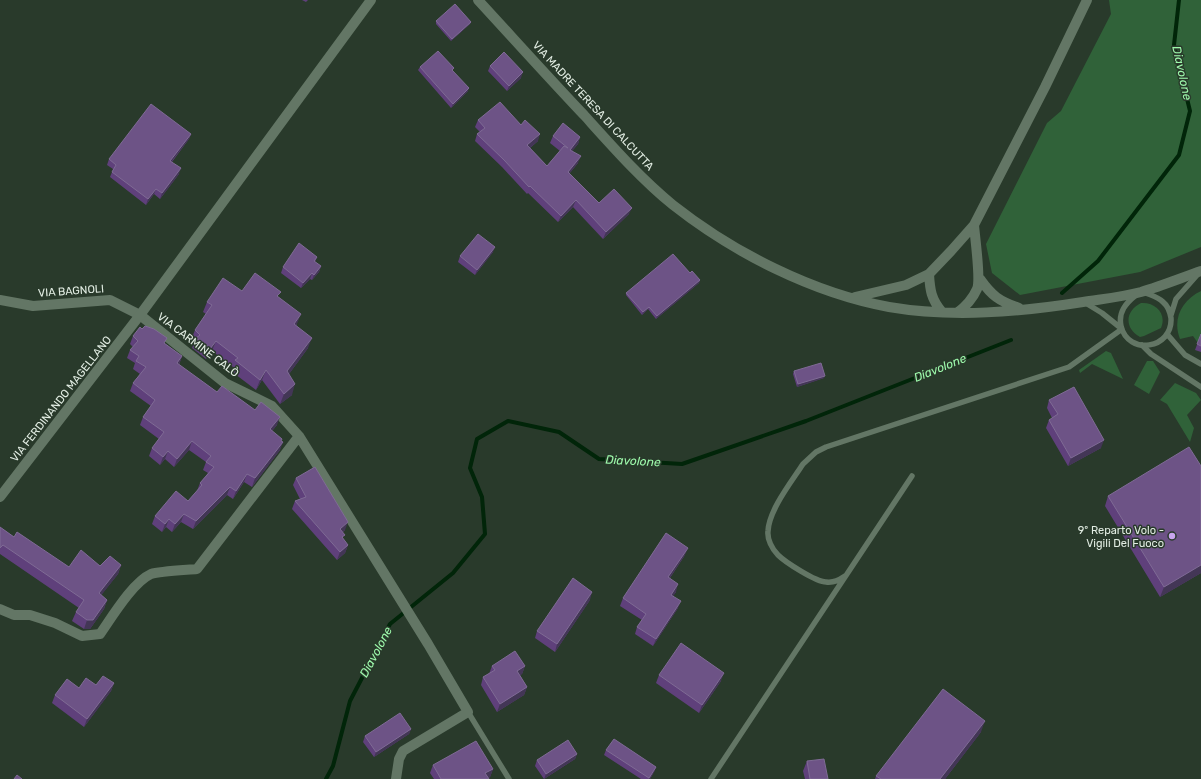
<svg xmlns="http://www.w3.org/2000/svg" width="1201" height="779" font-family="Rubik,sans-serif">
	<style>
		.green { fill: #306239 }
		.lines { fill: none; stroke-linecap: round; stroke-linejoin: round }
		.stream { stroke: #012509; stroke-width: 4 }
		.lane { stroke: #637665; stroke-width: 5.5 }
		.street { stroke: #637665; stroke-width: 10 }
		.secondary { stroke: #637665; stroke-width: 10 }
		.wall { fill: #5f407b }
		.shaded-wall { fill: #433656 }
		.building { fill: #6d5386; stroke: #7f6b95 }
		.poi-dot { fill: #c9a5ee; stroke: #293a2b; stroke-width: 1.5 }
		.labels { text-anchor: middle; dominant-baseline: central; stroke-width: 3; stroke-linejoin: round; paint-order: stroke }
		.street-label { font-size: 11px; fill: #e2ede3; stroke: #293a2b }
		.poi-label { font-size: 11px; fill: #e2ede3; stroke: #293a2b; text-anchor: end }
		.water-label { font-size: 12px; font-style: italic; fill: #9efaac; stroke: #293a2b }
	</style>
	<rect width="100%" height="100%" fill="#293a2b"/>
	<path class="green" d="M1109,0H1201V247L1140,272L1020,295L992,273L986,244L1047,123L1061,111L1111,14Z
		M1201,291V337L1198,343L1193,336L1180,339C1172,319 1182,300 1201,291Z
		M1141,303C1156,302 1167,314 1161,328L1144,336L1140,337C1124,328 1125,311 1141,303Z
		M1106,351L1111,353L1123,379L1092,364L1080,373L1079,370Z
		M1147,361H1153L1160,372L1149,394L1134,385Z
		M1175,383L1196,393L1201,400L1187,415L1194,428L1190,442L1167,404L1160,400Z"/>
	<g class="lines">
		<path class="stream" d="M1062,293L1098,261L1179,155L1190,111L1174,45L1179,0
			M326,779L333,766L350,701L390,624L453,573L485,534L482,497L470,468L477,439L508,421L559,432L599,459L682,464L806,421L1011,340"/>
		<path class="lane" d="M1136,295C1126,303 1118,312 1121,326C1128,356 1173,349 1171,318C1170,312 1168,306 1163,302C1158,297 1150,295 1144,292
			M1171,315L1176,299L1198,274
			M1167,334L1185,355L1201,364
			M1142,345L1151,354L1201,387
			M845,576C839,580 834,583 826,582C816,582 785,562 778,555C772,549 767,539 768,531C769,510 792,481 803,464L816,452L826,447L1069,367L1122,329L1102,313L1084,302
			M468,712L509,779
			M711,779L912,476"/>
		<path class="street" d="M0,300L33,306L110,300L140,315L225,383L272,406L299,436L428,644L468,712L403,751L399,759L396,779
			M0,609L14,615H30L55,623L82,636L100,634C112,617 133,582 151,574C160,571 186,570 197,569L299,436"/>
		<path class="secondary" d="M478,0C513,38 548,77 584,115C612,146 640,178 673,205C734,253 813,293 889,307C953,318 1020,312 1083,302C1102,299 1122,297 1141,292C1161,286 1181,278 1201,271
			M929,274C930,290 931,299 942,312
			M980,279C992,296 999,301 1019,308
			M855,297L906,285L929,274L951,251L974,225L1045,87L1087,0
			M957,313C965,307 973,298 977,289C981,280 975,238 974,225
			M0,497L140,315L371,0"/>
	</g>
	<path class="wall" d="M302,0H308L306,2Z
		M436,21L471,22L470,24L451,41L436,24Z
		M490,66L521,78L507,91L488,71Z
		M420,67L468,91L451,108L418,70Z
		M478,120L521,125L538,141L530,148L547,166L560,151L550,143L553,136L580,137L578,144L572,151L578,163L569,174L599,203L629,214L603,239L573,207L558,222L528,193L527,194L502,167L475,141L477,134L480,132L475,127Z
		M191,134L189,139L172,162L179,174L160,199L154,194L146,205L110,177L112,172L113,169L107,165L109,159Z
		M493,252L475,275L458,262L460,256Z
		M317,257L315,262L321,266L319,272L312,280L310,279L301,288L281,273L283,267Z
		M690,273L700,280L699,283L656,319L648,309L642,315L626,295V293Z
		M242,291L279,298L297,324L296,326L308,348L289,374L292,395L280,404L262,380L256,390L231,371L233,367L212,351L206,359L192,348L194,343L191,340L195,330L206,314L203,312L207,302Z
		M142,329L165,344L182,356L179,365L217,392L255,410L277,425L272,431L281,441L280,450L252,487L244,482L233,499L227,495L193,529L181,522L172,532L166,527L162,532L152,524L155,516L188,501L197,491L200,483L208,473L203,470L206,462L189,450L174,467L165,459L160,465L149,456L152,448L159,439L140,425L143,417L151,406L130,391L133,383L140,374L133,369L135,363L127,358L130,350L133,347L130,344L133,336Z
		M1201,334V352L1195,350Z
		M794,371L824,378L797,387L793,374Z
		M1049,400L1101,448L1068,466L1046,428L1049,420L1052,418L1047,408Z
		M296,478L345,530L343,532V539L348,545L345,553L337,560L292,509L295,501L300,499L293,485Z
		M1108,496L1201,573L1160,597L1105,506Z
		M0,527L14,537L69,567L121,565L118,574L101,595L107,600L104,609L90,629H84L72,621L76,612L79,608L0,554Z
		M685,555L670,578L676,592L673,596L678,608L653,646L635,634L637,627L642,620L620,606L623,598Z
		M590,600L555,652L535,638L537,631Z
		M492,666H525L522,674L520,675L527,687L524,695L497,712L481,685L483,677L489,674Z
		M659,675L721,681L699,713L656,683Z
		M114,683L111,691L84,727L52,703L55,695L79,688Z
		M411,729L409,734L374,757L363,742L365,736Z
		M981,732L945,779H875L876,776Z
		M606,750L656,767L654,772L650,779H641L604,755Z
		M577,754L575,759L544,779L535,766L537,760Z
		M807,761L828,779H805L803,771Z
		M433,765L493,769L490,777L488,778L489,779H434L430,773Z"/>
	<path class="shaded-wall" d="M471,22L470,24L451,41L452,39Z
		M523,72L521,78L507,91L509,86Z
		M469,88L468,91L451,108L453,104Z
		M191,134L189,139L168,166L170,161Z
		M540,134L538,141L525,152L527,145Z
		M580,137L578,144L568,156L570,150Z
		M581,156L578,163L565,179L568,172Z
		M181,168L179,174L160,199L162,193Z
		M156,189L154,194L146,205L148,199Z
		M576,200L573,207L558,222L561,216Z
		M632,208L629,214L603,239L606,232Z
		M495,247L493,252L475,275L477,270Z
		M321,266L319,272L312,280L314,275Z
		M312,273L310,279L301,288L303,283Z
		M700,280L699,283L656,319L657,316Z
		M649,307L648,309L642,315L643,312Z
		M301,314L297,324L290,334L294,324Z
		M312,338L308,348L284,381L287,371Z
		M216,341L212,351L206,359L210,349Z
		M182,356L179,364L174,371L177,363Z
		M266,370L262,380L256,390L260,380Z
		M825,376L824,378L797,387L798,384Z
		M295,384L292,395L280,404L284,394Z
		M280,417L277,425L267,437L270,429Z
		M1104,440L1101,448L1068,466L1071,458Z
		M192,441L189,450L174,467L177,459Z
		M283,442L280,450L252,487L255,478Z
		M168,451L165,459L160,465L163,457Z
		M247,474L244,482L233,499L236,491Z
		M230,487L227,495L193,529L196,521Z
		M184,514L181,522L172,532L175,524Z
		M169,519L166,527L162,532L165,524Z
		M348,522L345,530L337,537L340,529Z
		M348,545L345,553L337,560L340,552Z
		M688,548L685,555L665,585L668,577Z
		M121,565L118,574L96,602L99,593Z
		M1201,565V573L1160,597L1164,587Z
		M678,584L676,592L669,602L671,595Z
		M592,592L590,600L555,652L557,644Z
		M107,600L104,609L90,629H84L87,620Z
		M681,601L678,608L653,646L656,639Z
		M525,666L522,674L514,679L517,671Z
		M724,673L721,681L699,713L702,705Z
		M114,683L111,691L84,727L87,719Z
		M527,687L524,695L497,712L500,704Z
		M985,721L981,732L945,779H940Z
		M411,729L409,734L374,757L376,752Z
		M577,754L575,759L544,779L546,774Z
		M656,767L654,772L650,779H649Z
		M493,769L490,777L486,779L485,773Z"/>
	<path class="building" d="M455,4L471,22L452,39L436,21Z
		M438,51L454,68L452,70L469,88L453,104L420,67Z
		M504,52L523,72L509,86L490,66Z
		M500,102L521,125L525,120L540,134L527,145L547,166L564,146L568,148L553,136L563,123L580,137L570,150L581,156L568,172L599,203L614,189L632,208L606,232L576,200L561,216L530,186L529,187L504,160L477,134L485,128L478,120Z
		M151,104L191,134L170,161L181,168L162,193L156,189L148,199L112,172L116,165L109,159Z
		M478,234L495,247L477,270L460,256Z
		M299,243L317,257L314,261L321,266L314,275L312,273L303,283L283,267Z
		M673,254L690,273L692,271L700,280L657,316L649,307L643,312L626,293Z
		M255,273L281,292L277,296L301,314L294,324L312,338L287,371L295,384L284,394L266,370L260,380L235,360L238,358L216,341L210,349L196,338L200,335L195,330L212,305L207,302L223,278L242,291Z
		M145,326L154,329L167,338L164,343L182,356L177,363L217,392L222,386L255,410L261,402L280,417L270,429L282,439L281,441L283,442L255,478L247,474L236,491L230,487L196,521L184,514L175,524L169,519L165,524L155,516L176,491L188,501L202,485L200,483L214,467L206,462L211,456L192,441L177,459L168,451L163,457L152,448L164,432L143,417L155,400L133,383L146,367L136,361L139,356L130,350L138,341L133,336L140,327L142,329Z
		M1201,334V346L1197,344Z
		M821,363L825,376L798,384L794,371Z
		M1074,387L1104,440L1071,458L1049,420L1058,414L1049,400Z
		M1189,447L1201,466V565L1164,587L1108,496Z
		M315,467L348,522L340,529L345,535L342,537L348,545L340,552L295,501L306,497L296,478Z
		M0,527L14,537L17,532L69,567L81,550L100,566L110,556L121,565L99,593L107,600L93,620H87L76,612L84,600L3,545L0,548Z
		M666,533L688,548L668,577L678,584L671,595L681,601L656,639L637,627L646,614L623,598Z
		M573,578L592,592L557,644L537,631Z
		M681,643L724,673L702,705L659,675Z
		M515,651L525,666L517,671L527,687L500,704L483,677L495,670L492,666Z
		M103,676L114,683L87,719L55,695L67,679L79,688L86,678L96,685Z
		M943,689L985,721L940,779H881L876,776Z
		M400,713L411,729L376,752L365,736Z
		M614,739L656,767L649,778L606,750Z
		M568,740L577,754L546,774L537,760Z
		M476,741L493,769L485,773L489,779H441L433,765Z
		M824,759L828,779H810L807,761Z
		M17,775L22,779H14Z"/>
	<circle class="poi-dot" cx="1172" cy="536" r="4"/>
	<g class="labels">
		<g class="street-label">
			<text transform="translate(593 106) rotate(47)">VIA MADRE TERESA DI CALCUTTA</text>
			<text transform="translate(71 291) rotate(-4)">VIA BAGNOLI</text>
			<text transform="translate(198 345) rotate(37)">VIA CARMINE CALÒ</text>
			<text transform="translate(61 399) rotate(-52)">VIA FERDINANDO MAGELLANO</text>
		</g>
		<g class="poi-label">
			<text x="1164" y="530">9º Reparto Volo -<tspan x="1164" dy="13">Vigili Del Fuoco</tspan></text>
		</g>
		<g class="water-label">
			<text transform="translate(1182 73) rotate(78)">Diavolone</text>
			<text transform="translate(940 368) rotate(-22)">Diavolone</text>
			<text transform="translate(633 461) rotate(3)">Diavolone</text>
			<text transform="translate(376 652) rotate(-62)">Diavolone</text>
		</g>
	</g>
</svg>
